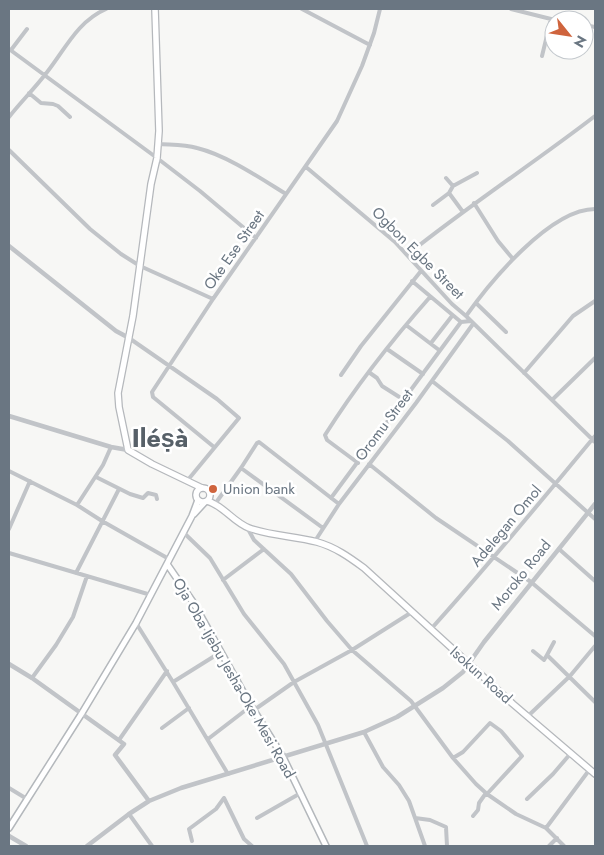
<svg xmlns="http://www.w3.org/2000/svg" width="604" height="855" font-family="Jost,sans-serif">
	<style>
		.lines { fill: none; stroke-linecap: round; stroke-linejoin: round }
		.secondary-casing { stroke: #b4b8bc; stroke-width: 8 }
		.primary-casing { stroke: #b5b8bc; stroke-width: 8 }
		.minor { stroke: #c1c4c8; stroke-width: 4 }
		.tertiary { stroke: #c1c4c8; stroke-width: 4.5 }
		.secondary { stroke: #fff; stroke-width: 5 }
		.primary { stroke: #fff; stroke-width: 5.5 }
		.poi-dot { fill: #cf643d; stroke: #fff; stroke-width: 2 }
		.labels { text-anchor: middle; dominant-baseline: central; stroke-width: 5; stroke-linejoin: round; paint-order: stroke }
		.street-label { font-size: 15px; fill: #6a7682; stroke: #fff }
		.poi-label { font-size: 15px; fill: #6a7682; stroke: #fff; text-anchor: start }
		.town-label { font-size: 25px; font-weight: bold; fill: #576068; stroke: #fff }
	</style>
	<rect width="100%" height="100%" fill="#f7f7f5"/>
	<g class="lines">
		<defs>
			<path id="secondary" d="M194,514L205,502
				M167,564L193,602L251,706L283,757L326,846
				M9,828L82,713L136,623L192,516L198,500"/>
			<path id="primary" d="M155,9L159,131L157,158L151,184L133,316L118,393L119,407L128,450L152,464L202,488
				M196 495a7 7 0 1 1 14 0a7 7 0 1 1-14 0Z
				M207,501C223,505 233,522 249,528C271,536 295,536 317,542C335,547 349,557 364,568L513,704L595,774"/>
		</defs>
		<use href="#secondary" class="secondary-casing"/>
		<use href="#primary" class="primary-casing"/>
		<path class="minor" d="M302,9L370,45
			M511,9L555,20
			M584,25L595,27
			M9,49L157,158L200,191L256,238
			M11,50L27,29
			M542,56L551,19
			M29,93L41,103L53,104L58,106L70,117
			M9,117C20,103 33,90 44,76C64,52 76,22 106,9
			M158,144C171,145 184,144 197,148C226,155 260,178 286,194
			M9,150L90,229L121,254L140,266L213,299
			M306,167L395,242L452,304L466,316L595,442
			M446,178L453,186L477,173
			M453,186L449,193L463,212
			M474,203L498,241L513,259
			M433,205L449,193
			M407,255C468,206 534,163 595,116
			M412,281L461,322L471,321
			M476,303L506,332
			M466,316C490,282 550,209 595,209
			M406,325L439,350
			M129,338L217,399L239,418L187,481
			M431,343L452,316
			M387,349L423,374
			M370,373L377,378L382,386L404,400
			M524,373L573,316L595,301
			M341,375L361,346L421,271
			M432,381L508,441L595,519
			M552,400L595,358
			M214,447L153,397L152,392L213,299L337,121L362,66L374,33L380,9
			M358,463L327,440L325,435C356,386 392,340 430,297
			M369,464L436,518L531,582L595,636
			M241,468L323,528
			M9,471L77,505L102,521L169,559
			M96,477L130,494L143,498L148,493L156,495L157,499
			M331,498L461,322
			M215,504L241,468L257,443L259,442L339,504
			M77,505L103,465L111,447
			M9,529L30,481
			M248,529L254,540L291,574L327,621L352,650L411,701L453,758L476,784L487,794L516,814L546,828L564,846
			M183,532L210,558L244,614L284,664L318,725L367,846
			M315,541L339,504L416,403L473,324
			M559,549L595,581
			M9,553L151,595
			M76,573L119,489
			M223,580L264,549
			M136,623L173,682L228,774
			M431,629C488,566 541,501 595,436
			M554,642L547,655L595,702
			M533,651L544,660L547,655
			M32,678L56,645L73,617L87,576
			M173,682L221,652
			M254,710L294,682L352,650L412,612
			M528,716L570,676L595,646
			M162,728L189,708
			M364,732L383,767L399,785L409,801L425,846
			M208,739L251,706
			M119,740L167,671
			M453,758L463,752L490,723L501,731L522,756L487,794
			M9,788L27,799
			M224,798L244,839L252,846
			M527,799L553,774L571,753
			M129,814L152,846
			M473,816L478,810L479,803L486,793
			M257,818L299,794
			M415,818L430,820L446,827L447,846
			M546,828L590,769
			M192,841L189,829L216,809L224,798
			M549,846L557,838"/>
		<path class="tertiary" d="M9,246L116,331L129,338
			M9,416L111,447L128,450
			M9,664L32,678L124,744L115,755L149,801
			M9,836L26,846
			M87,846L129,814L149,801L181,788L364,732L397,717L443,688L463,672L484,642L595,504"/>
		<use href="#secondary" class="secondary"/>
		<use href="#primary" class="primary"/>
	</g>
	<circle class="poi-dot" cx="213" cy="489" r="5"/>
	<g class="labels">
		<g class="street-label">
			<text transform="translate(234 250) rotate(-55)">Oke Ese Street</text>
			<text transform="translate(418 253) rotate(45)">Ogbon Egbe Street</text>
			<text transform="translate(384 425) rotate(-53)">Oromu Street</text>
			<text transform="translate(506 526) rotate(-50)">Adelegan Omol</text>
			<text transform="translate(521 575) rotate(-51)">Moroko Road</text>
			<text transform="translate(481 675) rotate(42)">Isokun Road</text>
			<text transform="translate(234 678) rotate(60)">Oja Oba Ijebu Jesha-Oke Mesi Road</text>
		</g>
		<g class="poi-label">
			<text x="223" y="489">Union bank</text>
		</g>
		<g class="town-label">
			<text x="160" y="438">Iléṣà</text>
		</g>
	</g>
	<rect width="604" height="855" fill="none" stroke="#6a7682" stroke-width="20"/>
	<g transform="translate(569 35) rotate(120)"><circle r="24" fill="#ffffff" stroke="#c3c8cd"/>
	<path d="M0-4L9 19L0 12L-9 19Z" fill="#cf643d"/>
	<text y="-8" font-size="14" font-weight="bold" text-anchor="middle" fill="#6a7682">N</text>
	</g>
</svg>
